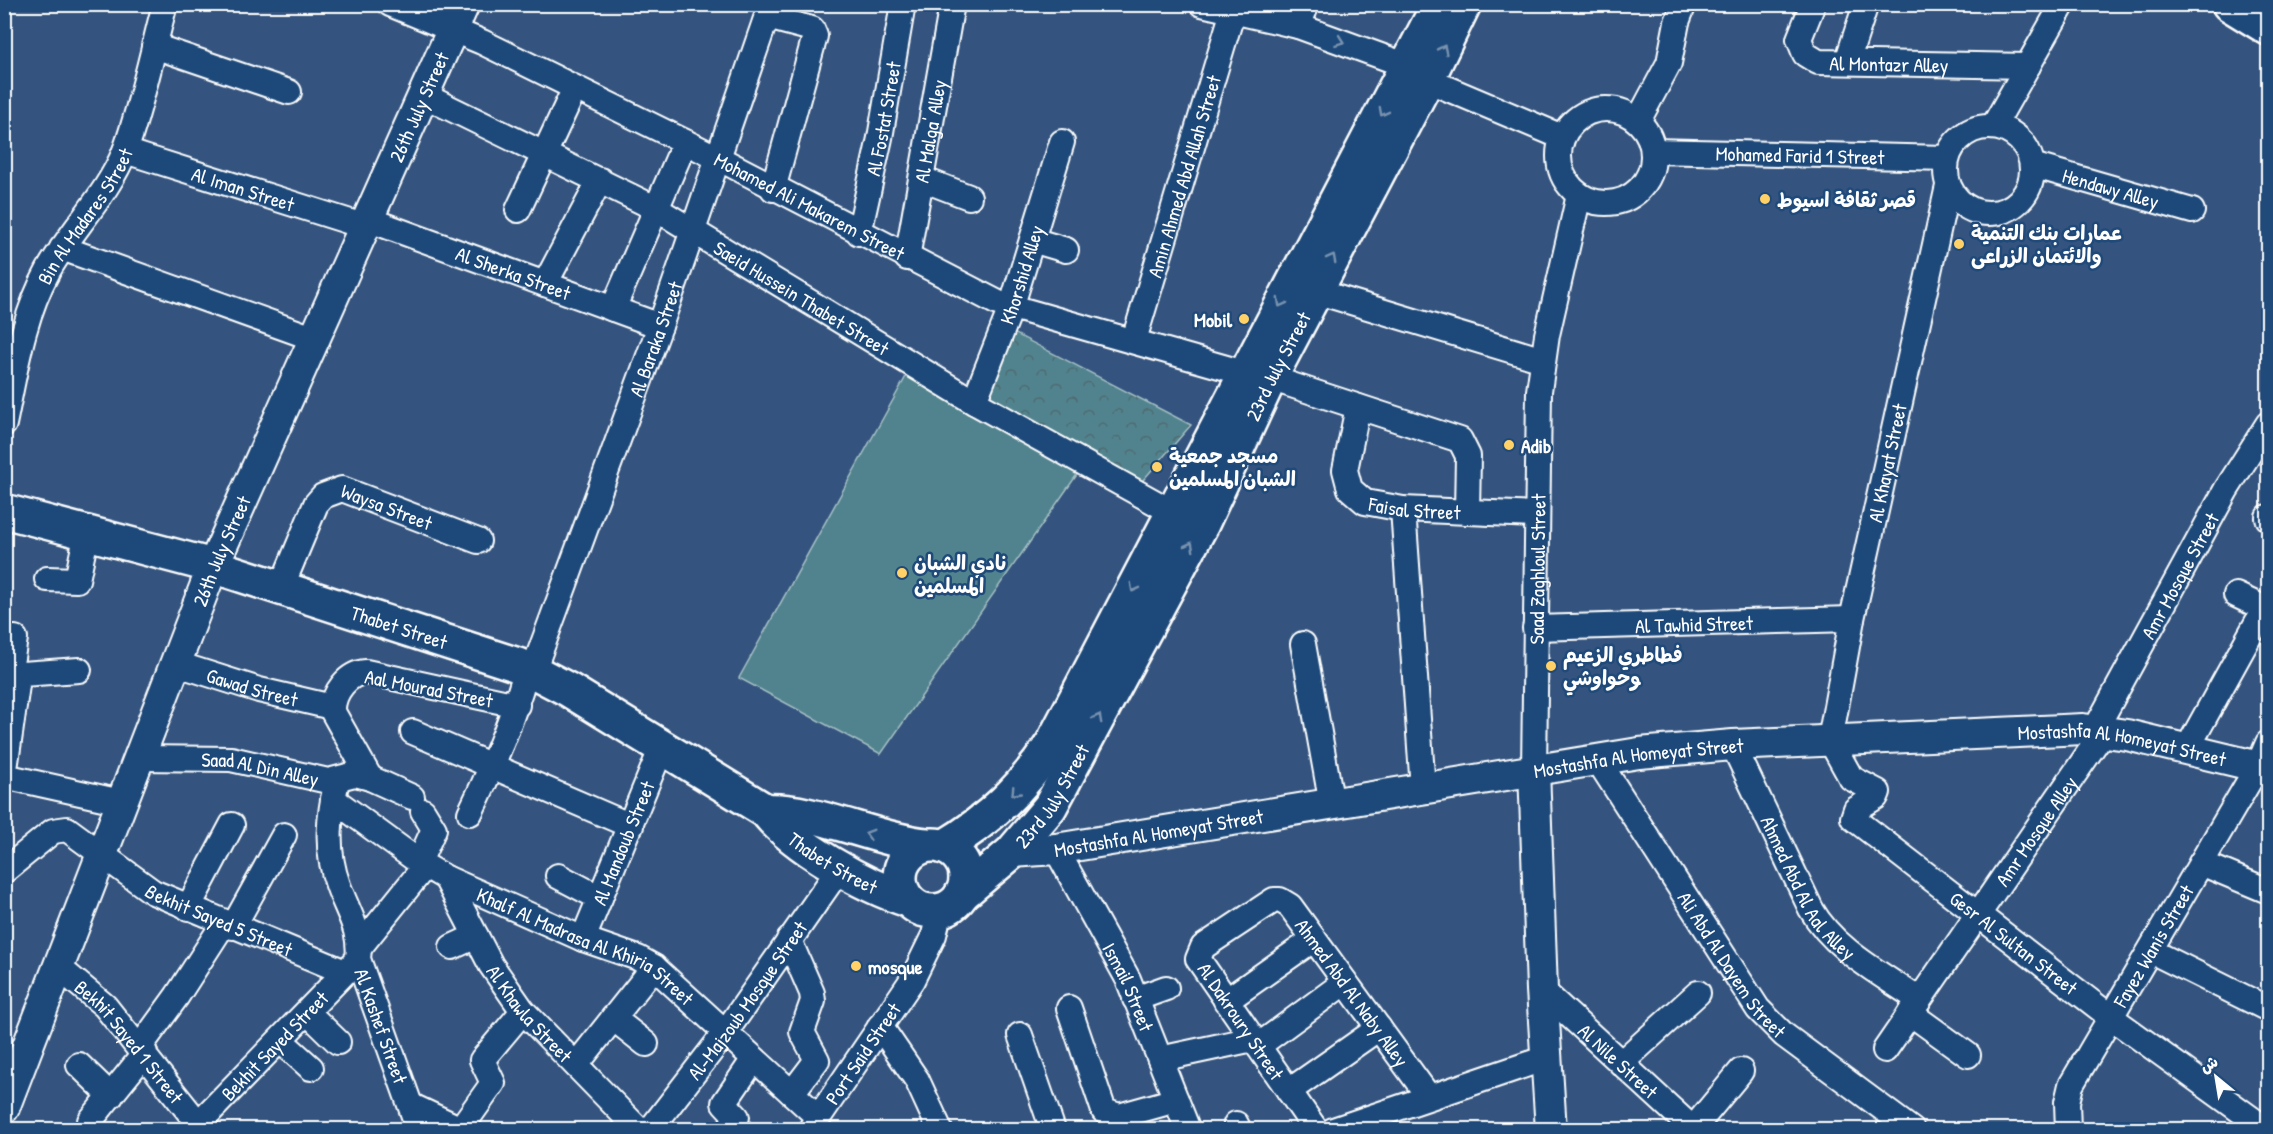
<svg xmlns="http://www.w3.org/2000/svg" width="2273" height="1134" font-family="'Patrick Hand','Playpen Sans Arabic',sans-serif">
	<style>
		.grass { fill: #51838e; stroke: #a8c1c6; stroke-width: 1.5 }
		.park { fill: url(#park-crowns); stroke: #a8c1c6; stroke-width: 1.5 }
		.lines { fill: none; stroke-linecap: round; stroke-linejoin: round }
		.minor-casing { stroke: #fff; stroke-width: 28 }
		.tertiary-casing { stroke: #fff; stroke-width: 34 }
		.secondary-casing { stroke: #fff; stroke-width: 38 }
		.minor { stroke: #1f4a7a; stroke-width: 24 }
		.tertiary { stroke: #1f4a7a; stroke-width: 30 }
		.secondary { stroke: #1f4a7a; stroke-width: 33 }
		.oneway { stroke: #7992af }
		.poi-dot { fill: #ffd166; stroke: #1f4a7a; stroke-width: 2 }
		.labels { text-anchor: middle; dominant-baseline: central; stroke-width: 5; stroke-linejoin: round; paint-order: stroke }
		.street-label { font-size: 20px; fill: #fff; stroke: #1f4a7a }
		.poi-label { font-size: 20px; font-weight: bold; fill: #fff; stroke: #1f4a7a; text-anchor: start }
	</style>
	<defs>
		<pattern id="park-crowns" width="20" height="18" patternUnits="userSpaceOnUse" patternTransform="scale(1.5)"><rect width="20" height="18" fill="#51838e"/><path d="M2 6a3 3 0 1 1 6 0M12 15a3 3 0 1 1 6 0" fill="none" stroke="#4f6a70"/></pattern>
	</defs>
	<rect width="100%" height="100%" fill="#34547f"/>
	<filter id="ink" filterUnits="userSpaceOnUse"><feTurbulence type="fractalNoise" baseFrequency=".0167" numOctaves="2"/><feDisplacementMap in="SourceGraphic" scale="12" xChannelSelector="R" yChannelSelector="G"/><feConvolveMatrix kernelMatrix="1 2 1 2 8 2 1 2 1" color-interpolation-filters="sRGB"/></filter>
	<g filter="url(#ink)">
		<path class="grass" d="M908,373L1081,469L881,754L739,678Z"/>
		<path class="park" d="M1008,330L1191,425L1137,487L980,399Z"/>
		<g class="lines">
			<defs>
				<g id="minor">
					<path id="s1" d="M390,4L482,42L718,158L998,303L1244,373"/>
					<path d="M1202,4L1298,26L1408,66"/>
					<path id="s2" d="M1813,4L1799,39L1805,54L1818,62L2028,66"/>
					<path d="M767,17L812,29L815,36L773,189"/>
					<path d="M1298,26L1307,4"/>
					<path d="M154,46L289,92"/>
					<path d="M1847,62L1866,4"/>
					<path d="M1427,80L1562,137"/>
					<path id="s3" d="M423,95L655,208L974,402L1174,513"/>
					<circle cx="1606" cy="156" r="47"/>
					<path d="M1638,121L1669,63L1677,22L1684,4"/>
					<circle cx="1989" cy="170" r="43"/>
					<path d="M1993,127L2063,4"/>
					<path id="s4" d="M125,151L363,226"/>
					<path id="s5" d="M1653,151L1947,158"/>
					<path id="s6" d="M2032,165L2192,211"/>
					<path d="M922,179L969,197"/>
					<path id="s7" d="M1948,186L1852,619L1830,740L1851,778L1878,792L1876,797L1856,809L1853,818L2112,1018L2267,1130"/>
					<path d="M518,210L575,88"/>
					<path id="s8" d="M367,219L660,326"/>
					<path id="s9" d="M859,233L880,138L903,4"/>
					<path d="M1032,240L1066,250"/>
					<path d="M62,248L313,338"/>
					<path id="s10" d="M907,258L952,4"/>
					<path d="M545,284L600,180"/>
					<path d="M1315,291L1543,360"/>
					<path d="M613,309L685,142"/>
					<path id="s11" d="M1134,340L1233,11"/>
					<path d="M1270,378L1460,440L1468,456L1467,512"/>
					<path id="s12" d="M974,402L1011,308L1062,142"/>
					<path id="s13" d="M1358,407L1345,470L1350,489L1365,502L1403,509L1536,515"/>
					<path id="s14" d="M4,424C15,372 22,318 48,271C71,230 108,194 125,151C142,104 152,53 165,4"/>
					<path d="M1403,509L1423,789"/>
					<path d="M2268,517V518"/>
					<path d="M47,579L77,580L87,532"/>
					<path id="s15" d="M281,588L316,504L323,496L342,489L478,541"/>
					<path d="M2236,595L2268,610"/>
					<path id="s16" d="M1535,628L1852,619"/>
					<path d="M15,638L11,664L18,678"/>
					<path d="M1303,644L1332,805"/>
					<path id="s17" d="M174,663L259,690L332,707"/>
					<path id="s18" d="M533,671L660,326L771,4"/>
					<path id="s19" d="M2095,730L2226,490L2268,424"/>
					<path d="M413,732L631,826"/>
					<path id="s20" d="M1733,745L1811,909C1834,950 1882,974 1919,1000"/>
					<path d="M2187,749L2265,608"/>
					<path id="s21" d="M138,758L231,759L328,781L355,774L370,778L412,797"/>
					<path id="s22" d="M1597,759L1758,1009L1784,1035L1912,1130"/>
					<path id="s23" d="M1534,769L1539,391L1547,335L1579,195"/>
					<path d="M4,776L18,678L22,674L79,670"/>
					<path d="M4,776L121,802"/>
					<path d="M370,778L333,712C332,693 348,673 366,672L517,705"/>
					<path id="s24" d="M337,780C329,815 325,850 338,885C347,911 362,931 358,959L419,1130"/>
					<path id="s25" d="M333,799L419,862L446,878L583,939L638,958L654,967L818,1117"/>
					<path d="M470,813C493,766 513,719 527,668"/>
					<path id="s26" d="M1056,849L1128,979L1188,1130"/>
					<path d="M419,862L434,829L423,811"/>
					<path d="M2201,863L2268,891"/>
					<path id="s27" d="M4,871L53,831L67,829L153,892L345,972"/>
					<path d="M558,876L600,898"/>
					<path id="s28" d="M446,878L491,965L523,1011L639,1130"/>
					<path d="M188,908L232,825"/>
					<path d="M233,927L284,835"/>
					<path id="s29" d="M583,939L662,747"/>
					<path d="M789,940L812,993L813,1001L802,1032L817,1060L792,1093"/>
					<path d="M452,947L476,936"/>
					<path d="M359,948L425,866"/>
					<path d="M2151,951L2268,1009"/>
					<path id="s30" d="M57,966L105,1006L197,1122"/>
					<path id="s31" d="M1542,990L1694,1130"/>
					<path d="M1135,999L1166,988"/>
					<path d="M1226,1001L1314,939"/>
					<path d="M1069,1008L1104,1111L1119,1116L1176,1100"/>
					<path d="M308,1013L338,1042"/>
					<path d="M1910,1013L1968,1055"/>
					<path d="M613,1018L646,1044"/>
					<path d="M880,1026L917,1080L940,1130"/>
					<path d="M1020,1035L1053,1130"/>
					<path d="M281,1041L311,1068"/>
					<path d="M1258,1046L1345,982"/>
					<path d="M140,1047L177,996L224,923"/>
					<path id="s32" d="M1885,1050L2104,731"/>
					<path d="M1160,1059L1253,1039"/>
					<path d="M1621,1063L1698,993"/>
					<path d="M79,1065L111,1096"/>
					<path d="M576,1065L654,967"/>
					<path d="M1289,1091L1379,1028"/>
					<path d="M412,1106L463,1130"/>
					<path d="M90,1121L145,1053"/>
					<path d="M1236,1124L1239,1130"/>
					<path d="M461,1128L493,1083L482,1060L523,1011"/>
					<path d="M1693,1129L1741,1071"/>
					<path id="s33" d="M192,1130L354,963"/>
					<path id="s34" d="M650,1130L725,1033L840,868"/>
					<path d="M728,1130L737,1117L724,1103L754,1059"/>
					<path id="s35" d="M810,1130L912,980L934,935L940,910"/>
					<path id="s36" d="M1316,1130L1198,959L1203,947L1274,900H1280L1290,906L1429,1097"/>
					<path d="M1333,1130L1546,1058"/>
					<path id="s37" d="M2068,1130L2067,1102L2071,1085L2258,766L2268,743"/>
				</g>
				<g id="tertiary">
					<path d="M1534,769L1542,990L1551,1130"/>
					<path id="s38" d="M1012,852L1056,849L1639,753L1733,745L2083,729L2127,735L2268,769"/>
					<path id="s39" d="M4,1108L213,566L464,4"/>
				</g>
				<g id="secondary">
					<path d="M2229,4L2268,28"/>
					<path id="s40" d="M4,511L213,566L527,668L569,690L766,811C794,847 865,886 908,900"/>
					<path d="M766,811C812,808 876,840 926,845"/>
					<circle cx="933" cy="878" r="33"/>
					<path d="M944,847C989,820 1023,788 1052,744L1439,4"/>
					<path id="s41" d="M961,895L1012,852L1050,807L1202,524L1270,378L1427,80L1464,4"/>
				</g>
			</defs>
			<use href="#minor" class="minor-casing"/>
			<use href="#tertiary" class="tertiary-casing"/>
			<use href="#secondary" class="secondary-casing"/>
			<use href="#minor" class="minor"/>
			<use href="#tertiary" class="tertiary"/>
			<use href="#secondary" class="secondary"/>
		</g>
		<defs><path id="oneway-chevron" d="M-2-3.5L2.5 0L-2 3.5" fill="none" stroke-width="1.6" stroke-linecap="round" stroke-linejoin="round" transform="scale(1.5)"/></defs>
		<g class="oneway">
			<use href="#oneway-chevron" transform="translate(1340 41) rotate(20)"/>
			<use href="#oneway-chevron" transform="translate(1443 49) rotate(-64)"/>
			<use href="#oneway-chevron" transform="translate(1383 112) rotate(118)"/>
			<use href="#oneway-chevron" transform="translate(1332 258) rotate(-62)"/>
			<use href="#oneway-chevron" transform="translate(1281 303) rotate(118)"/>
			<use href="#oneway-chevron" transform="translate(1190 546) rotate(-62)"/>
			<use href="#oneway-chevron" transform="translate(1134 588) rotate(118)"/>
			<use href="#oneway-chevron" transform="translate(1098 718) rotate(-62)"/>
			<use href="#oneway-chevron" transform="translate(1015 792) rotate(134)"/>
			<use href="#oneway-chevron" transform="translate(869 834) rotate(-164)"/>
		</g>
	</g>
	<g class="poi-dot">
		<circle cx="1765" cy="199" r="6"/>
		<circle cx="1959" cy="244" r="6"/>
		<circle cx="1244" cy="319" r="6"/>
		<circle cx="1509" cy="445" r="6"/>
		<circle cx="1157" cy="467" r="6"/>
		<circle cx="902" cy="573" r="6"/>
		<circle cx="1551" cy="666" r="6"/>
		<circle cx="856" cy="966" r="6"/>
	</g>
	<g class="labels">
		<g class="street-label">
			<text stroke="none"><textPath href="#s2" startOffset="140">Al Montazr Alley</textPath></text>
			<text stroke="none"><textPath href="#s39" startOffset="1084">26th July Street</textPath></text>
			<text stroke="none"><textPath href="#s9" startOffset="117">Al Fostat Street</textPath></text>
			<text stroke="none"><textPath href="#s10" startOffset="129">Al Malga' Alley</textPath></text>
			<text stroke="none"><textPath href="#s5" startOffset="147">Mohamed Farid 1 Street</textPath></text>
			<text stroke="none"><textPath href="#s11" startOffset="171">Amin Ahmed Abd Allah Street</textPath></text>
			<text stroke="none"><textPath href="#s6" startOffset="82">Hendawy Alley</textPath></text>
			<text stroke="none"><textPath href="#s4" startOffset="124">Al Iman Street</textPath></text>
			<text stroke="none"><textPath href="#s1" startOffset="466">Mohamed Ali Makarem Street</textPath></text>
			<text stroke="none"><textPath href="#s14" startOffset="226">Bin Al Madares Street</textPath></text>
			<text stroke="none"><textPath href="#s8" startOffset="156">Al Sherka Street</textPath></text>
			<text stroke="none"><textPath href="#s12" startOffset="136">Khorshid Alley</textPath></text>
			<text stroke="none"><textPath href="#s3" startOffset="430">Saeid Hussein Thabet Street</textPath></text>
			<text stroke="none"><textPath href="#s18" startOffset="354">Al Baraka Street</textPath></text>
			<text stroke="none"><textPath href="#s41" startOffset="622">23rd July Street</textPath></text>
			<text transform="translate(1887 463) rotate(-78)">Al Khayat Street</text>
			<text stroke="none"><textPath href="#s13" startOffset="154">Faisal Street</textPath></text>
			<text stroke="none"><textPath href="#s15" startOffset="170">Waysa Street</textPath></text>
			<text stroke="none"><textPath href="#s39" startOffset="598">26th July Street</textPath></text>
			<text stroke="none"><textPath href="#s23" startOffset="200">Saad Zaghloul Street</textPath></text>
			<text stroke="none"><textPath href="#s19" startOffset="176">Amr Mosque Street</textPath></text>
			<text stroke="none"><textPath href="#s16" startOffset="159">Al Tawhid Street</textPath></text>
			<text stroke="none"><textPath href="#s40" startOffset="412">Thabet Street</textPath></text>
			<text stroke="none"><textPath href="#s17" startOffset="82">Gawad Street</textPath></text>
			<text transform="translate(429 688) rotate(11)">Aal Mourad Street</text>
			<text stroke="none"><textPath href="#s38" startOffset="1120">Mostashfa Al Homeyat Street</textPath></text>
			<text stroke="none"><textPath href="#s38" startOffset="634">Mostashfa Al Homeyat Street</textPath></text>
			<text stroke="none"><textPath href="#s21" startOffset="123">Saad Al Din Alley</textPath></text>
			<text stroke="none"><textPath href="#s41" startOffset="136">23rd July Street</textPath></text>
			<text stroke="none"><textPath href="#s32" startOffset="266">Amr Mosque Alley</textPath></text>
			<text stroke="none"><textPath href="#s38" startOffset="148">Mostashfa Al Homeyat Street</textPath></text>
			<text stroke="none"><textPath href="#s29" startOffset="104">Al Mandoub Street</textPath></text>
			<text stroke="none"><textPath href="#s40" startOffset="910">Thabet Street</textPath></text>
			<text stroke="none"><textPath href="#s20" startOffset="162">Ahmed Abd Al Aal Alley</textPath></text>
			<text stroke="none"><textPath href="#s27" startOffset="256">Bekhit Sayed 5 Street</textPath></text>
			<text stroke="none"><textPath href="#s7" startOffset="882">Gesr Al Sultan Street</textPath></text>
			<text stroke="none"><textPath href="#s37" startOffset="207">Fayez Wanis Street</textPath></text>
			<text stroke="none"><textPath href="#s25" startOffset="294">Khalf Al Madrasa Al Khiria Street</textPath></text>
			<text stroke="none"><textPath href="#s22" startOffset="246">Ali Abd Al Dayem Street</textPath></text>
			<text stroke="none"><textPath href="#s26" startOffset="156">Ismail Street</textPath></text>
			<text stroke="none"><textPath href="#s36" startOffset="430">Ahmed Abd Al Naby Alley</textPath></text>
			<text stroke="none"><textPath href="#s34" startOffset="162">Al-Majzoub Mosque Street</textPath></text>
			<text stroke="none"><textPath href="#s28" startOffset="160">Al Khawla Street</textPath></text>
			<text transform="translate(1241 1021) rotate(56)">Al Dakroury Street</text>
			<text stroke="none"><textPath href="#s24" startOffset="255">Al Kashef Street</textPath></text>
			<text stroke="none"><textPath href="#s30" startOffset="105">Bekhit Sayed 1 Street</textPath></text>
			<text stroke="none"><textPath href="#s33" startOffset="118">Bekhit Sayed Street</textPath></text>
			<text stroke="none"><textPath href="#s35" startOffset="93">Port Said Street</textPath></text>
			<text stroke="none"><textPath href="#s31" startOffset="104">Al Nile Street</textPath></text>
		</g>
		<g class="poi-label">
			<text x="1777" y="199">قصر ثقافة اسيوط</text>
			<text x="1971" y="232">عمارات بنك التنمية<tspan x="1971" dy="23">والائتمان الزراعى</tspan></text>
			<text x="1232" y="319" text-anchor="end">Mobil</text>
			<text x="1521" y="445">Adib</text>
			<text x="1169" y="455">مسجد جمعية<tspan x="1169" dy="23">الشبان المسلمين</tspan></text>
			<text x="914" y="562">نادي الشبان<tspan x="914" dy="23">المسلمين</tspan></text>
			<text x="1563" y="654">فطاطري الزعيم<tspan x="1563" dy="23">وحواوشي</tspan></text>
			<text x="868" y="966">mosque</text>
		</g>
	</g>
	<rect width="2273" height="1134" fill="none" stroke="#1f4a7a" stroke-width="24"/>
	<rect x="12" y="12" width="2249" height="1110" fill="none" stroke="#fff" stroke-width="2" filter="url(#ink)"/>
	<g transform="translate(2216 1077) rotate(330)" stroke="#1f4a7a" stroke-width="4.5" paint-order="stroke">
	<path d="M0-4.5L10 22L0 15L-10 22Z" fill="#ffffff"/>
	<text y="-9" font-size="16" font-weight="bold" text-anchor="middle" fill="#ffffff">ش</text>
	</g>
</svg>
